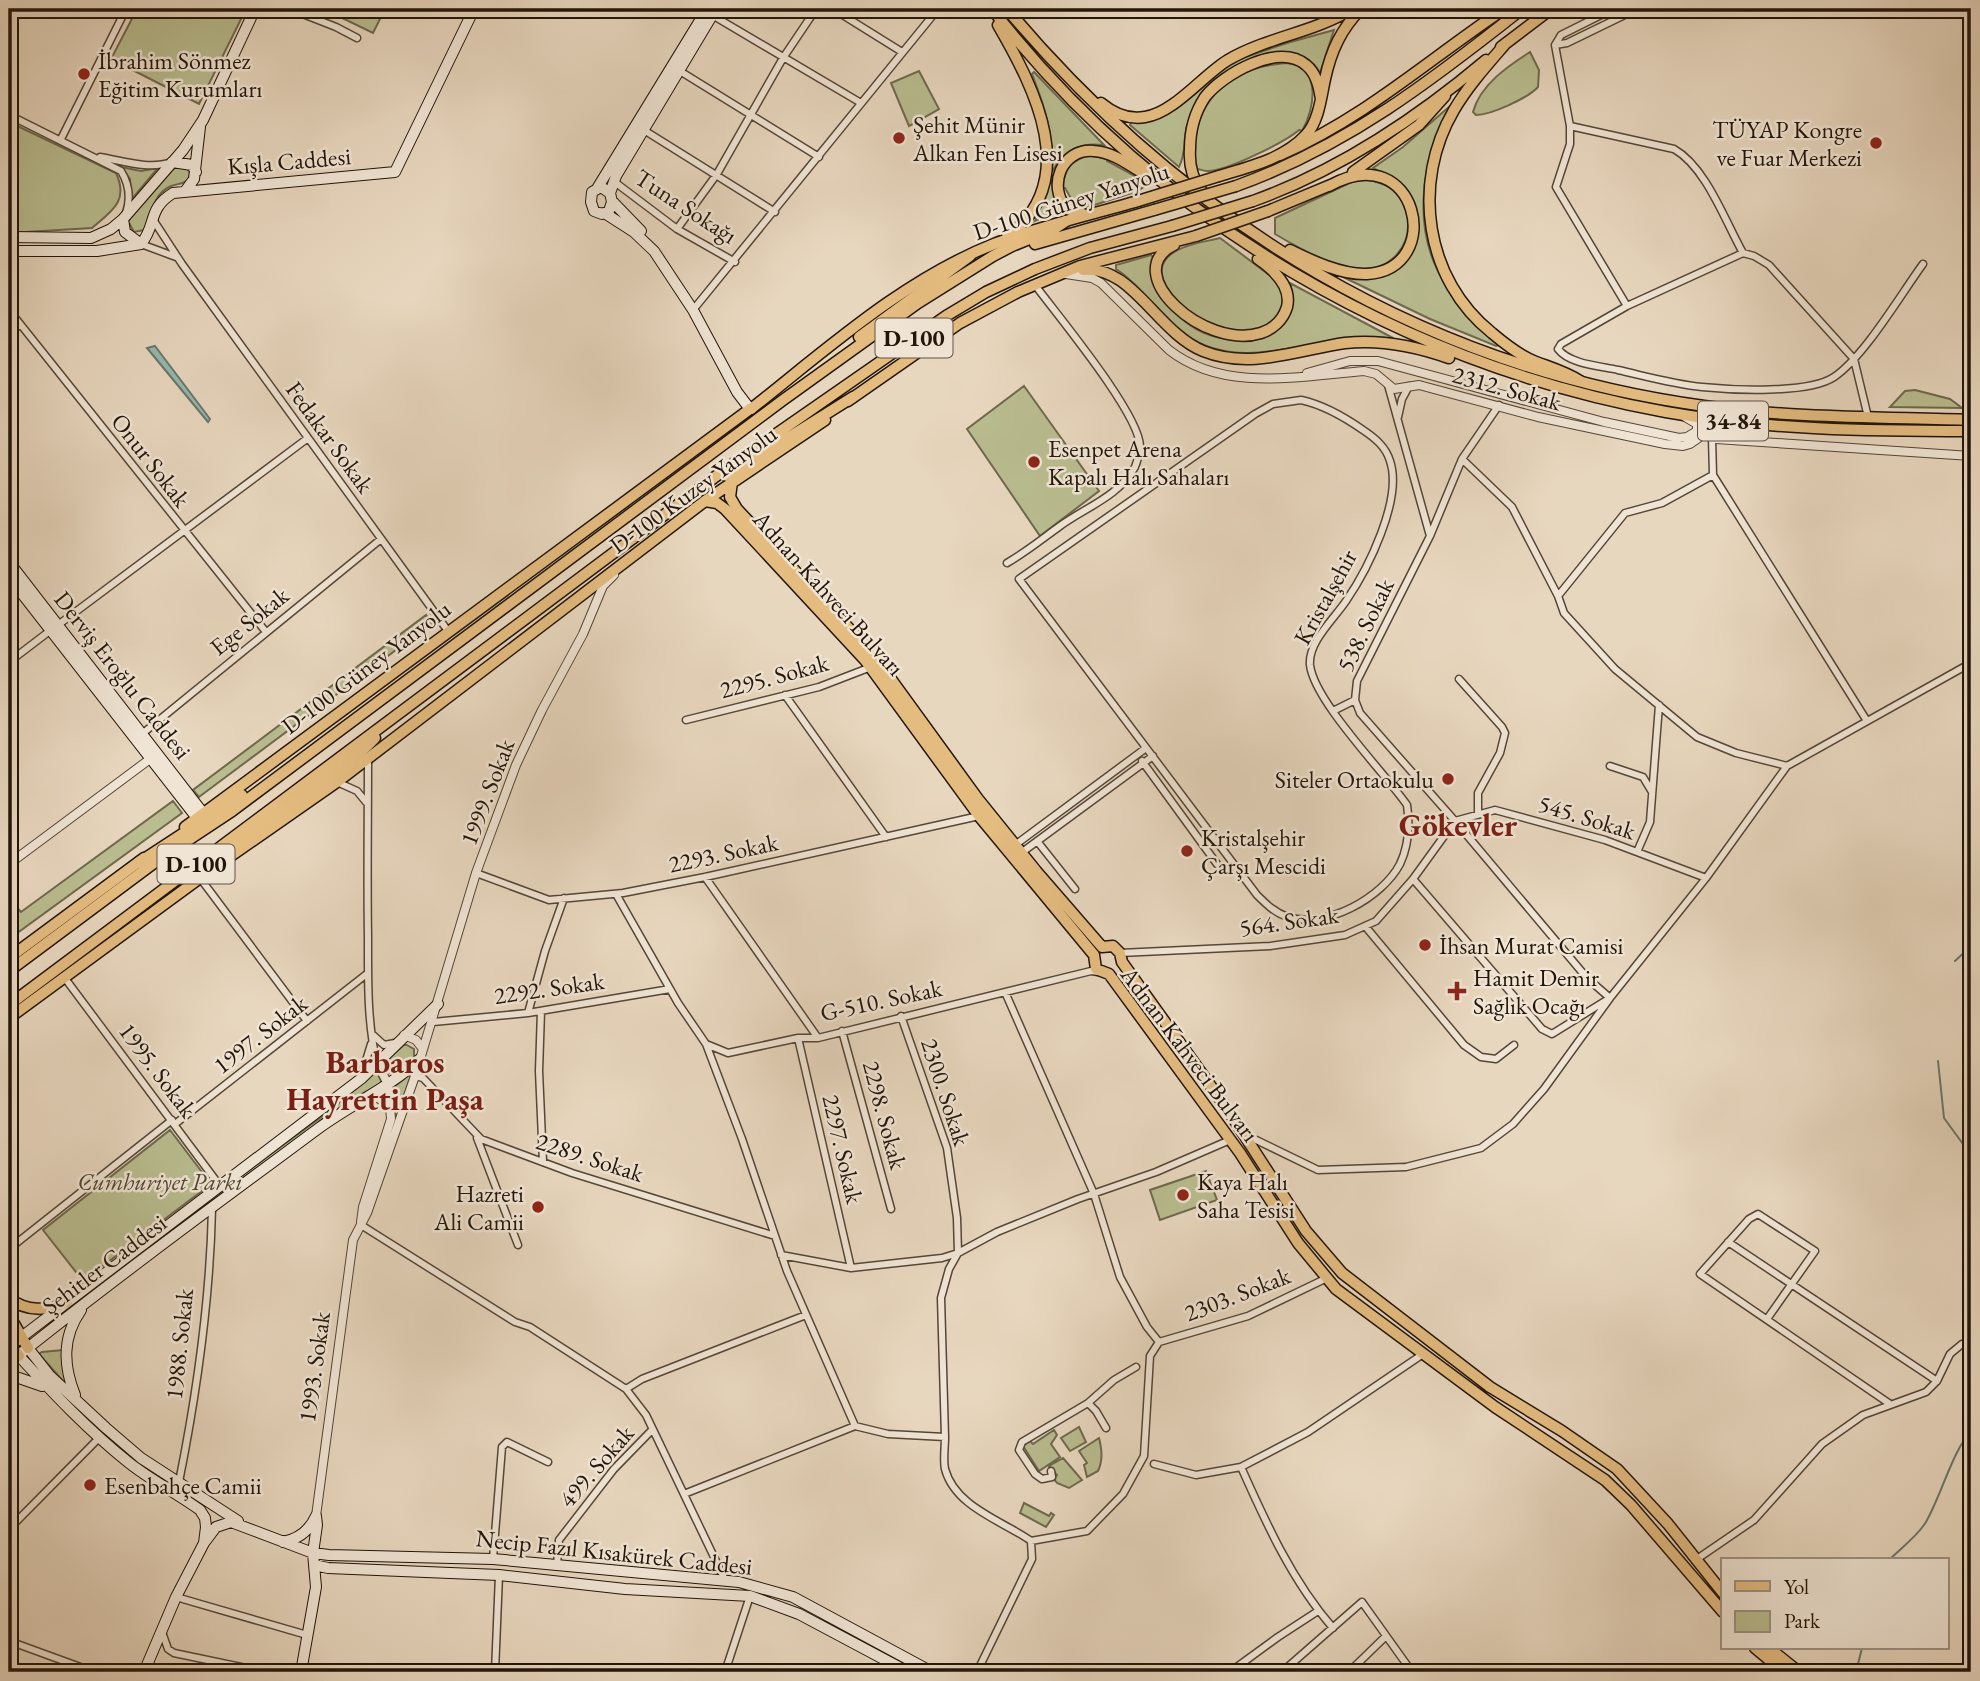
<svg xmlns="http://www.w3.org/2000/svg" width="1980" height="1681" font-family="'EB Garamond',serif">
	<style>
		.green { fill: #b9bd90; stroke: #6e694d; stroke-width: 2 }
		.water { fill: #97bab1; stroke: #68786e; stroke-width: 2 }
		.lines { fill: none; stroke-linecap: round; stroke-linejoin: round }
		.stream { stroke: #68786e; stroke-width: 2 }
		.minor-casing { stroke: #544637; stroke-width: 9 }
		.tertiary-casing { stroke: #544637; stroke-width: 10 }
		.secondary-casing { stroke: #22150a; stroke-width: 12 }
		.primary-casing { stroke: #22150a; stroke-width: 13 }
		.trunk-casing { stroke: #22150a; stroke-width: 13 }
		.minor { stroke: #f0e5d5; stroke-width: 6 }
		.tertiary { stroke: #f0e5d5; stroke-width: 8 }
		.secondary { stroke: #f0e5d5; stroke-width: 10 }
		.primary { stroke: #e4bc80; stroke-width: 10 }
		.trunk { stroke: #e4bc80; stroke-width: 10 }
		.primary-bridge-casing { stroke: #22150a; stroke-width: 13; stroke-linecap: butt }
		.trunk-bridge-casing { stroke: #22150a; stroke-width: 13; stroke-linecap: butt }
		.primary-bridge { stroke: #e4bc80; stroke-width: 10 }
		.trunk-bridge { stroke: #e4bc80; stroke-width: 10 }
		.poi-dot { fill: #8f2418; stroke: #f0e5d5; stroke-width: 2.5 }
		.labels { text-anchor: middle; dominant-baseline: central; stroke-width: 5; stroke-linejoin: round; paint-order: stroke }
		.shield { fill: #f0e5d5; stroke: #605347; stroke-width: 2 }
		.shield-label { font-size: 23px; font-weight: bold; fill: #22150a }
		.poi-label { font-size: 24px; fill: #22150a; stroke: #f0e5d5; text-anchor: start }
		.street-label { font-size: 24px; fill: #22150a; stroke: #f0e5d5 }
		.park-label { font-size: 24px; font-style: italic; fill: #4f4732; stroke: #f0e5d5 }
		.district-label { font-size: 32px; font-weight: bold; fill: #7a1f14; stroke: #f0e5d5 }
	</style>
	<rect width="100%" height="100%" fill="#e8d7bf"/>
	<filter id="stains"><feTurbulence type="fractalNoise" baseFrequency=".00286" numOctaves="4"/><feColorMatrix values="0 0 0 0 .2 0 0 0 0 .09 0 0 0 0 .02 0 0 0 .5 -.17"/></filter>
	<radialGradient id="worn" r=".72"><stop offset=".6" stop-color="#630" stop-opacity="0"/><stop offset="1" stop-color="#630" stop-opacity=".3"/></radialGradient>
	<path class="green" d="M137,9H246L199,104L111,59Z
		M342,9H379L384,11L373,33L338,16Z
		M1334,30L1320,73C1305,44 1266,53 1242,64C1233,68 1198,106 1192,115C1181,130 1188,151 1179,167L1130,125L1132,121H1137L1237,60L1287,43Z
		M1530,52L1539,70L1538,87C1528,98 1491,115 1476,115L1473,112C1480,85 1508,66 1530,52Z
		M1286,63C1322,65 1315,109 1302,131L1299,130C1285,142 1225,172 1207,171C1204,171 1200,169 1196,169C1187,106 1225,68 1286,63Z
		M919,71L939,109L909,126L891,83Z
		M1034,72L1104,145C1079,142 1064,150 1052,172C1053,133 1046,110 1032,74Z
		M1450,106C1422,159 1410,230 1445,283C1459,305 1481,325 1499,345L1496,346L1430,319L1341,276C1356,276 1371,279 1385,275C1417,264 1427,219 1409,193C1400,180 1386,175 1373,168L1403,147Z
		M9,122L116,173C129,201 112,211 92,228L9,233Z
		M1088,155L1107,159V161L1146,182V185L1138,191L1085,208L1076,207L1065,188H1063C1064,169 1070,162 1088,155Z
		M121,167L141,171L158,168L131,200L130,179Z
		M175,167L187,168L190,173L189,179C183,185 177,183 169,187C152,196 152,215 144,230L134,232L128,221Z
		M1366,179C1377,182 1387,184 1396,191C1404,198 1407,210 1408,220C1410,247 1391,269 1363,269C1336,269 1300,249 1275,234V218L1354,181Z
		M1051,180L1059,210L1035,221L1039,212L1037,211Z
		M1220,238L1276,280C1282,288 1285,300 1281,310C1252,371 1131,290 1169,256C1180,245 1204,242 1220,238Z
		M1151,255L1154,258C1152,272 1157,280 1164,293C1171,309 1181,320 1196,329C1234,350 1307,342 1290,283L1393,338C1377,338 1360,337 1344,339C1293,345 1240,367 1192,339C1162,321 1145,288 1116,269V265Z
		M1024,386L1099,491L1040,536L967,429Z
		M1915,390L1950,399L1962,408L1890,407L1905,391Z
		M426,615L432,623L199,797L193,790Z
		M173,801L182,813L9,939V899L21,912Z
		M405,1044L414,1049V1057L398,1073H390L385,1068L387,1060Z
		M376,1070L382,1083L349,1101L83,1295L81,1293L335,1107Z
		M412,1072L364,1214L395,1120L393,1088Z
		M170,1130L211,1184L83,1281L43,1230Z
		M1206,1171L1217,1200L1160,1220L1150,1190Z
		M63,1350L71,1390L39,1354L42,1352Z
		M1079,1427L1086,1442L1070,1451L1061,1438Z
		M1054,1430L1057,1435L1051,1444L1060,1457L1039,1471L1023,1446L1030,1441L1033,1444Z
		M1099,1438C1102,1450 1103,1460 1098,1471L1087,1477L1084,1465L1087,1463L1079,1451Z
		M1063,1458L1082,1480L1069,1488L1057,1483L1054,1479L1057,1475L1049,1466Z
		M1024,1503L1049,1516L1051,1513L1054,1515L1046,1527L1020,1513Z"/>
	<path class="water" d="M155,346L210,419L208,422L147,348Z"/>
	<g class="lines">
		<path class="stream" d="M1955,961L1971,946
			M1938,1061L1944,1118L1971,1155
			M1889,1560C1900,1549 1915,1538 1924,1525C1938,1505 1955,1443 1971,1433
			M1856,1672L1862,1648"/>
		<defs>
			<path id="minor" d="M290,9L336,27L357,38
				M833,9L902,52
				M712,15L861,103
				M1555,45L1570,126V144L1556,187L1627,306L1561,344L1558,349C1569,364 1600,366 1618,370C1645,376 1673,384 1702,387C1732,390 1809,394 1834,377C1864,357 1901,294 1923,264
				M1555,45L1567,43L1637,9
				M1555,45L1561,35L1613,9
				M683,73L819,157
				M9,115L121,171C129,184 131,198 126,213
				M1570,126L1674,149C1706,167 1725,221 1743,253
				M647,132L775,212
				M61,139L126,9
				M100,157C124,161 148,170 172,162
				M616,183L677,229L735,262
				M152,218L182,264L448,631
				M677,229L717,174L783,58L816,9
				M141,244L176,257
				M1627,306L1743,253L1754,256L1769,265L1854,359L1868,417
				M9,310L266,632
				M693,310L938,9
				M9,333L20,324
				M1301,400C1324,405 1343,416 1363,430C1375,438 1386,447 1390,461C1403,499 1368,569 1346,601C1334,619 1308,642 1310,665C1314,701 1384,772 1407,805C1410,826 1409,845 1400,864C1382,898 1326,929 1288,917C1275,913 1266,904 1257,895L1019,579L1255,414L1273,404Z
				M1398,417L1402,399L1409,386
				M1712,438L1713,475L1867,721
				M1462,459L1512,507L1558,596L1625,513L1662,503L1713,475
				M1430,536L1462,459L1499,405
				M1007,563C1026,552 1042,539 1060,526C1086,507 1118,497 1135,467C1137,462 1140,451 1140,446C1139,413 1058,316 1035,285
				M1558,596L1564,613L1615,669L1697,737L1736,753L1787,766L1971,663
				M58,625L308,438
				M9,662L51,630
				M1459,679L1502,727L1505,733L1500,753L1478,793V815
				M785,695L886,837
				M1333,711L1355,700
				M686,720L819,687L871,667
				M142,734L381,539
				M368,759C368,819 367,879 368,938C368,977 367,1025 377,1063
				M1142,761L1217,864
				M1610,766L1643,777L1652,792
				M337,782L357,791L366,802
				M1455,821L1495,810L1605,840L1706,878L1787,766
				M1037,841L1075,889
				M1015,845L1146,748
				M1637,852L1650,822L1659,705
				M1021,853L1153,756
				M476,873L549,900L623,893L705,877L979,816
				M705,877L818,1038L1091,971L1098,972
				M200,878L307,1021
				M1413,879L1542,1029L1552,1034L1610,998L1706,878
				M616,894L678,1003L706,1044L728,1053L798,1038H818
				M1365,926L1464,1045L1481,1057L1496,1059L1514,1045
				M1120,953L1270,946L1345,935L1376,921L1413,879L1455,821
				M64,977L220,1186
				M1005,992L1094,1194L1120,1277L1147,1327L1159,1342
				M541,1011L539,1071L543,1162
				M528,1013L545,951L564,898
				M433,1022L528,1013L670,989
				M842,1031L891,1209
				M373,1035L384,1045L395,1043
				M798,1038L851,1268
				M706,1044L742,1139L787,1271L855,1426L888,1434L945,1437C945,1447 943,1460 945,1469C955,1507 1003,1521 1031,1541L1032,1559L977,1672
				M415,1076L423,1078L481,1139L572,1173L775,1236
				M361,1077L371,1044
				M175,1124L368,973
				M1246,1135L1318,1170L1406,1167L1481,1148L1513,1124L1544,1089L1610,998L1587,978L1455,821L1360,713L1355,700L1357,681L1430,536L1388,385
				M477,1138L518,1245
				M361,1225L515,1322L530,1327L626,1389L646,1415L726,1582
				M1728,1242L1937,1381
				M9,1249L172,1120
				M781,1255L851,1268L942,1258L958,1253L957,1218L947,1148L901,1016
				M1767,1319L1815,1251L1758,1214L1749,1219L1700,1274L1890,1404
				M1159,1342L1248,1316L1327,1278
				M626,1389L642,1379L806,1315
				M1106,1428L1096,1411L1088,1403L1114,1380L1136,1367
				M945,1437L941,1298L949,1269L958,1253L997,1232L1078,1199L1156,1172L1230,1140
				M1154,1464L1196,1475L1241,1467L1308,1432L1423,1354
				M1241,1467C1266,1523 1292,1581 1333,1628
				M1051,1471L1052,1477L1042,1479L1035,1474L1019,1450L1022,1442L1088,1403
				M179,1482C197,1392 210,1301 212,1209
				M684,1494L855,1426
				M9,1529L99,1438
				M1031,1541L1087,1531L1123,1494L1144,1456L1150,1356L1159,1342
				M493,1559L502,1447L507,1442L548,1462
				M1697,1559L1754,1520L1822,1444L1863,1415L1926,1392L1937,1381L1950,1354L1962,1344L1971,1341
				M557,1565L559,1540L614,1469L652,1430
				M176,1597L307,1635
				M162,1632L168,1649L174,1653L265,1672
				M9,1641L94,1672
				M495,1665L514,1672
				M210,1672L212,1662
				M495,1672L499,1575
				M725,1672L750,1596
				M1230,1672L1278,1637L1318,1611
				M1282,1672L1362,1602L1412,1672
				M1349,1672L1386,1636"/>
			<path id="tertiary" d="M1066,274L1092,278L1101,283L1169,350C1224,393 1300,376 1364,371L1376,374L1394,389L1419,385L1538,417L1665,444L1683,446L1690,444L1713,428L1728,421
				M1307,373L1350,361H1378L1604,422L1679,438L1687,437L1697,431
				M1685,417L1697,424V431L1716,439L1971,456
				M9,864L150,759
				M404,1035L416,1040L423,1049
				M366,1099L375,1097L390,1104
				M361,1222L363,1207L391,1119L388,1084L377,1063
				M316,1516L353,1240L367,1213L415,1076L476,873L516,765L542,710L583,634L603,586L614,575"/>
			<path id="secondary" d="M172,162L192,165L196,172
				M598,187L707,9
				M186,190L194,179L200,127
				M610,193L601,187L592,192L591,202L594,211L602,214L609,211L612,202L610,193L616,176L716,9
				M612,201L641,231
				M606,214L634,232L654,251L693,310L737,392L750,409
				M123,219L125,232L141,244
				M9,237L91,238L111,229L123,219L183,150L203,120L255,9
				M141,244C157,225 147,209 173,193L395,172L474,9
				M9,251H97L141,244
				M9,562L203,813
				M9,577L197,818
				M15,1342L362,1078L438,1004
				M28,1348L50,1376L106,1428L141,1458L238,1521
				M19,1356C53,1393 88,1430 128,1462C150,1480 177,1493 200,1510L205,1518L206,1527L204,1543L176,1597L144,1672
				M9,1363C110,1282 215,1205 319,1128C352,1104 390,1087 420,1059
				M9,1379L19,1378L42,1386
				M75,1395C63,1365 62,1337 81,1310
				M283,1542C298,1539 310,1530 316,1516L317,1525L313,1553L316,1587L301,1672
				M204,1543L216,1527L231,1522L313,1553L329,1555L493,1559L739,1582L793,1597L932,1672
				M314,1565L328,1568L499,1575L625,1589L750,1596L799,1614L908,1672"/>
			<path id="primary" d="M992,9C1157,221 1402,364 1666,412C1766,430 1870,431 1971,431
				M1007,9C1187,223 1424,368 1704,406C1792,418 1882,417 1971,420
				M998,25C1034,87 1083,181 1007,237
				M1101,103C1113,113 1129,120 1145,117C1174,113 1203,75 1228,60C1267,37 1313,33 1352,9
				M1353,172L1419,125L1445,96
				M1219,176C1249,167 1284,159 1306,135C1319,121 1321,97 1325,79C1331,51 1341,29 1361,9
				M1201,190C1192,178 1189,163 1190,149C1190,131 1195,112 1205,97C1223,74 1279,42 1306,65C1316,73 1319,86 1321,99
				M1268,211L1333,184
				M1083,214L1067,209C1047,187 1061,148 1094,151C1114,152 1132,167 1149,177
				M1174,245C1118,272 1204,351 1261,333C1273,329 1283,320 1287,307C1292,286 1274,270 1258,259
				M1290,250C1312,261 1342,275 1367,274C1447,269 1417,136 1329,186
				M1083,270C1131,264 1157,332 1203,351C1250,370 1297,350 1345,343C1381,339 1415,346 1449,358
				M848,401L960,323L1018,292L1080,266L1196,236
				M751,409C827,349 903,280 994,244C1040,226 1090,215 1138,201
				M732,482L730,497L737,509L872,653L978,799L1037,872L1102,947
				M705,501L717,503L725,509L865,660L979,816L1094,955L1096,969L1109,974L1240,1153L1298,1243L1336,1289L1495,1407L1605,1480L1631,1505L1723,1612
				M185,827L750,409
				M1102,947L1113,946L1120,953L1122,962L1230,1113L1306,1231L1342,1273L1490,1387L1562,1431L1617,1469L1668,1524L1723,1593
				M9,958L144,858
				M9,1018L215,867L337,782L705,501L825,420
				M9,1298C26,1312 48,1311 67,1302
				M9,1315L28,1348
				M9,1342L19,1356
				M1755,1648L1784,1672
				M1769,1648L1799,1672"/>
			<path id="trunk" d="M1506,43C1488,64 1468,86 1454,110C1411,183 1425,280 1492,333C1505,344 1520,356 1536,362C1552,368 1566,372 1580,381
				M1501,47L1551,9
				M1280,155C1366,117 1428,60 1504,9
				M1236,186C1347,146 1431,81 1522,9
				M1253,201C1340,170 1416,119 1486,60
				M1035,244L1154,210
				M859,337L970,256
				M750,409H751
				M727,476L853,397
				M138,863L242,795
				M215,867C261,816 328,788 375,738
				M9,971L158,860L232,811L783,400L918,303L993,256L1012,246L1054,229L1066,221
				M9,1005L723,471L946,316L986,292L1035,269L1090,248L1172,226"/>
		</defs>
		<use href="#minor" class="minor-casing"/>
		<use href="#tertiary" class="tertiary-casing"/>
		<use href="#secondary" class="secondary-casing"/>
		<use href="#primary" class="primary-casing"/>
		<use href="#trunk" class="trunk-casing"/>
		<use href="#minor" class="minor"/>
		<use href="#tertiary" class="tertiary"/>
		<use href="#secondary" class="secondary"/>
		<use href="#primary" class="primary"/>
		<use href="#trunk" class="trunk"/>
		<defs>
			<path id="primary-bridge" d="M1138,201L1219,176
				M1196,236L1268,211"/>
			<path id="trunk-bridge" d="M1154,210L1236,186
				M1172,226L1253,201"/>
		</defs>
		<use href="#primary-bridge" class="primary-bridge-casing"/>
		<use href="#trunk-bridge" class="trunk-bridge-casing"/>
		<use href="#primary-bridge" class="primary-bridge"/>
		<use href="#trunk-bridge" class="trunk-bridge"/>
	</g>
	<g class="poi-dot">
		<circle cx="84" cy="74" r="7"/>
		<circle cx="899" cy="138" r="7"/>
		<circle cx="1876" cy="143" r="7"/>
		<circle cx="1034" cy="462" r="7"/>
		<circle cx="1448" cy="779" r="7"/>
		<circle cx="1187" cy="851" r="7"/>
		<circle cx="1425" cy="945" r="7"/>
		<path d="M1453.5 980.5h7v7h7v7h-7v7h-7v-7h-7v-7h7z"/>
		<circle cx="1183" cy="1195" r="7"/>
		<circle cx="538" cy="1207" r="7"/>
		<circle cx="90" cy="1485" r="7"/>
	</g>
	<g class="labels">
		<g class="shield">
			<rect x="875.5" y="318.5" width="77" height="39" rx="5"/>
			<rect x="1698" y="401.5" width="70" height="39" rx="5"/>
			<rect x="157.5" y="844.5" width="77" height="39" rx="5"/>
		</g>
		<g class="shield-label">
			<text x="914" y="338">D-100</text>
			<text x="1733" y="421">34-84</text>
			<text x="196" y="864">D-100</text>
		</g>
		<g class="poi-label">
			<text x="98" y="60">İbrahim Sönmez<tspan x="98" dy="28">Eğitim Kurumları</tspan></text>
			<text x="913" y="124">Şehit Münir<tspan x="913" dy="28">Alkan Fen Lisesi</tspan></text>
			<text x="1862" y="129" text-anchor="end">TÜYAP Kongre<tspan x="1862" dy="28">ve Fuar Merkezi</tspan></text>
			<text x="1048" y="448">Esenpet Arena<tspan x="1048" dy="28">Kapalı Halı Sahaları</tspan></text>
			<text x="1434" y="779" text-anchor="end">Siteler Ortaokulu</text>
			<text x="1201" y="837">Kristalşehir<tspan x="1201" dy="28">Çarşı Mescidi</tspan></text>
			<text x="1439" y="945">İhsan Murat Camisi</text>
			<text x="1473" y="977">Hamit Demir<tspan x="1473" dy="28">Sağlık Ocağı</tspan></text>
			<text x="1197" y="1181">Kaya Halı<tspan x="1197" dy="28">Saha Tesisi</tspan></text>
			<text x="524" y="1193" text-anchor="end">Hazreti<tspan x="524" dy="28">Ali Camii</tspan></text>
			<text x="104" y="1485">Esenbahçe Camii</text>
		</g>
		<g class="street-label">
			<text transform="translate(289 161) rotate(-5)">Kışla Caddesi</text>
			<text transform="translate(1071 201) rotate(-18)">D-100 Güney Yanyolu</text>
			<text transform="translate(686 206) rotate(33)">Tuna Sokağı</text>
			<text transform="translate(1507 388) rotate(15)">2312. Sokak</text>
			<text transform="translate(330 437) rotate(54)">Fedakar Sokak</text>
			<text transform="translate(151 460) rotate(52)">Onur Sokak</text>
			<text transform="translate(693 489) rotate(-36)">D-100 Kuzey Yanyolu</text>
			<text transform="translate(829 593) rotate(48)">Adnan Kahveci Bulvarı</text>
			<text transform="translate(1325 597) rotate(-61)">Kristalşehir</text>
			<text transform="translate(249 621) rotate(-39)">Ege Sokak</text>
			<text transform="translate(1365 625) rotate(-64)">538. Sokak</text>
			<text transform="translate(366 667) rotate(-37)">D-100 Güney Yanyolu</text>
			<text transform="translate(123 675) rotate(52)">Derviş Eroğlu Caddesi</text>
			<text transform="translate(774 676) rotate(-15)">2295. Sokak</text>
			<text transform="translate(487 792) rotate(-69)">1999. Sokak</text>
			<text transform="translate(1587 817) rotate(17)">545. Sokak</text>
			<text transform="translate(723 853) rotate(-12)">2293. Sokak</text>
			<text transform="translate(1289 921) rotate(-8)">564. Sokak</text>
			<text transform="translate(549 988) rotate(-8)">2292. Sokak</text>
			<text transform="translate(881 1000) rotate(-12)">G-510. Sokak</text>
			<text transform="translate(260 1034) rotate(-38)">1997. Sokak</text>
			<text transform="translate(1190 1054) rotate(53)">Adnan Kahveci Bulvarı</text>
			<text transform="translate(158 1070) rotate(53)">1995. Sokak</text>
			<text transform="translate(946 1092) rotate(72)">2300. Sokak</text>
			<text transform="translate(885 1115) rotate(75)">2298. Sokak</text>
			<text transform="translate(843 1149) rotate(77)">2297. Sokak</text>
			<text transform="translate(590 1157) rotate(18)">2289. Sokak</text>
			<text transform="translate(104 1264) rotate(-37)">Şehitler Caddesi</text>
			<text transform="translate(1237 1294) rotate(-21)">2303. Sokak</text>
			<text transform="translate(179 1344) rotate(-84)">1988. Sokak</text>
			<text transform="translate(314 1367) rotate(-82)">1993. Sokak</text>
			<text transform="translate(596 1466) rotate(-49)">499. Sokak</text>
			<text transform="translate(614 1552) rotate(6)">Necip Fazıl Kısakürek Caddesi</text>
		</g>
		<g class="park-label">
			<text x="160" y="1181">Cumhuriyet Parkı</text>
		</g>
		<g class="district-label">
			<text x="1458" y="825">Gökevler</text>
			<text x="385" y="1062">Barbaros<tspan x="385" dy="37">Hayrettin Paşa</tspan></text>
		</g>
	</g>
	<rect width="1980" height="1681" fill="none" stroke="#e8d7bf" stroke-width="35"/>
	<rect x="10" y="10" width="1959" height="1660" fill="none" stroke="#22150a" stroke-width="3.5"/>
	<rect x="18" y="18" width="1945" height="1646" fill="none" stroke="#22150a" stroke-width="2"/>
	<rect x="1721" y="1558" width="228" height="91" fill="#f0e5d5" stroke="#9e9284" stroke-width="2"/>
	<rect x="1735" y="1581" width="35" height="10" fill="#e4bc80" stroke="#9e9284" stroke-width="2"/>
	<text x="1784" y="1594" font-size="21" fill="#22150a">Yol</text>
	<rect x="1735" y="1611" width="35" height="21" fill="#b9bd90" stroke="#9e9284" stroke-width="2"/>
	<text x="1784" y="1628" font-size="21" fill="#22150a">Park</text>
	<rect width="100%" height="100%" filter="url(#stains)"/>
	<rect width="100%" height="100%" fill="url(#worn)"/>
</svg>
